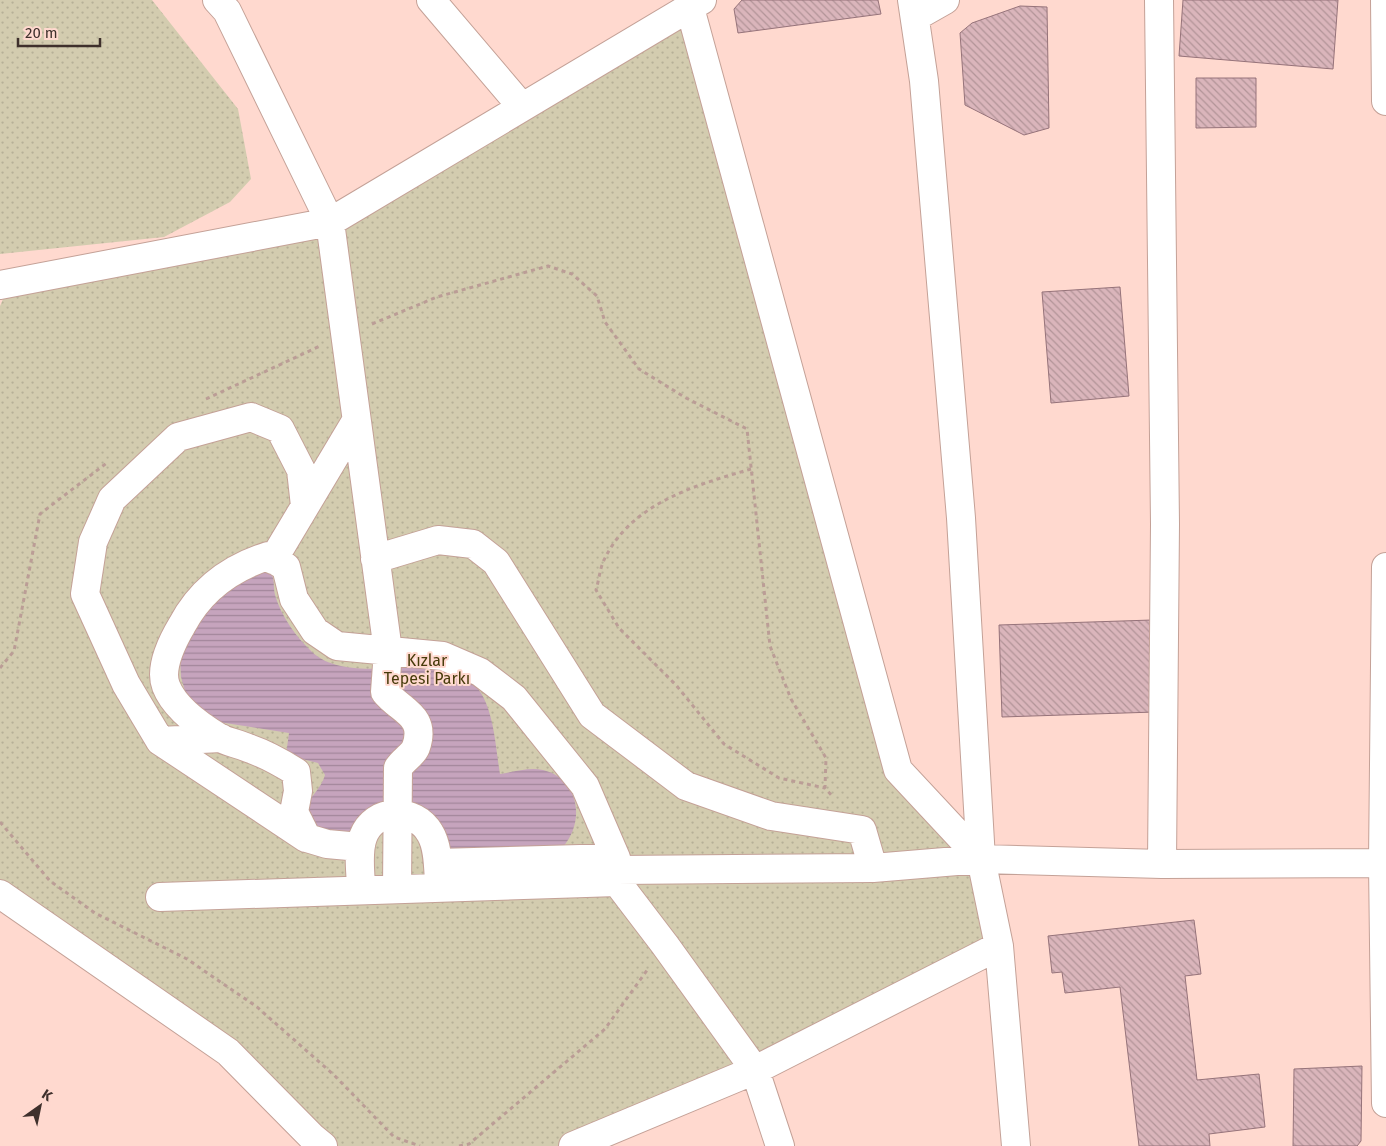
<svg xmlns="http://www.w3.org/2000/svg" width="1386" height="1146" font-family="'Fira Sans',sans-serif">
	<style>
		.park { fill: url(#park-dots) }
		.water { fill: url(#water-rules) }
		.building { fill: url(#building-back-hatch); stroke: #96737a }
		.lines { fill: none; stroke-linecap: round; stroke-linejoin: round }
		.minor-casing { stroke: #c4a197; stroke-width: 30 }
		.path { stroke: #bb9d96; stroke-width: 3; stroke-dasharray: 4 4; stroke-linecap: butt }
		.minor { stroke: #fff; stroke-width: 28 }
		.labels { text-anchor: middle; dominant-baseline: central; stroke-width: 4; stroke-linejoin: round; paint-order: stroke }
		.park-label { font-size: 16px; fill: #473b0b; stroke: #ffd9cf }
	</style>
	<defs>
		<pattern id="park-dots" width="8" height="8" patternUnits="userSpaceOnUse" patternTransform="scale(1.25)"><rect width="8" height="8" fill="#d3ccaf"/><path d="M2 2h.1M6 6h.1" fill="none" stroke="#b6b097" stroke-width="1.8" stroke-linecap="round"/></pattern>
		<pattern id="water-rules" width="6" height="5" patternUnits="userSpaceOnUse" patternTransform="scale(1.25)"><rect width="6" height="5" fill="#c6a4bd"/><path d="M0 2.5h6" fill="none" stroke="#a2869a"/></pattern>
		<pattern id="building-back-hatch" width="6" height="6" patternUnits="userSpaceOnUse" patternTransform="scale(1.25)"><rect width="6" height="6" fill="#dab5bb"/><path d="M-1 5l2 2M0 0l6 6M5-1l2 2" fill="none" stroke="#b29498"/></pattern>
	</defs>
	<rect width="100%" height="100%" fill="#ffd9cf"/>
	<path class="park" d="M0,0H152L238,109L251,179L230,202L164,237L0,254Z
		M690,8L898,770L981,859L999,946L573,1146H323L228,1052L0,894V306L10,283L330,222Z"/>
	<path class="water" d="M260,569L271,573C275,581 273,586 275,595C281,616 296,637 312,652C356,693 461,637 486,703C495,725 496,751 500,774C514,772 529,767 543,770C580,779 585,822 563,847L439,852L429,816L356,839L331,836L312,824L305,809C310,796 321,789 325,775L318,763L286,755L289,733L212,721L187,698L181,677L180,658L198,619L227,585Z"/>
	<path class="building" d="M742,0H878L881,14L738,33L734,9Z
		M1183,0H1338L1333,69L1179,56Z
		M1020,6L1047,7L1049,128L1024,135L965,105L960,33L972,23Z
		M1196,78H1256V127L1196,128Z
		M1120,287L1129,396L1051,403L1042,292Z
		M1152,620L1155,712L1002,717L999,625Z
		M1194,920L1201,974L1185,976L1197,1080L1259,1074L1265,1127L1209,1134L1210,1146H1139L1120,987L1065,993L1062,972L1052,973L1048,936Z
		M1362,1066L1361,1141L1357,1146H1293L1294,1069Z"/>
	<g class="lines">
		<defs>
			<path id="minor" d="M217,0L227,11L330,222L388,651L385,692C400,711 427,715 416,747C413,755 403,760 398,768L397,889
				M431,0L522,107
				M912,0L924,81L961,518L981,859L999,946L1016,1146
				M1159,0L1165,524L1162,864
				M1385,0L1386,101
				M690,8L898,770L981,859
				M915,17L945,0
				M0,285L330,222L702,0
				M375,559L438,540L473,544L496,562L592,715L686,786L771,816L862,830L873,868L981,859L1162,864L1386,863
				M273,560L356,421
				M1386,567L1383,863L1386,1103
				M221,738L160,741L306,838
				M160,741L126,684L85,594L93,542L112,499L178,437L251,417L280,429L301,470L305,506
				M360,847L327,844L307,838L294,812L298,791L296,772C280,762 266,754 248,748C239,744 228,742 220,738C200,726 174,707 166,686C159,668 173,640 182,625C201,589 230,568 268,556L286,567L294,599L315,631L337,646L443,656L480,672L514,698L585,786L616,858L438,863
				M617,870L873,868
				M361,890C361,873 357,853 363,837C374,807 415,807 430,833C438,846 438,866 439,882
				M0,894L228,1052L312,1137L323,1146
				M160,897L617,882L665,945L755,1070L780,1146
				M573,1146L755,1070L999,946"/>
		</defs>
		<use href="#minor" class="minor-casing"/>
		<path class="path" d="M372,324L437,297L548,266L572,274L597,296L605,322L639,369L686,398L747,429L770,646L791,699L826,758L825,788L833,797
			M206,399L320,346
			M751,469C696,485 631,503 604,560C600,568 599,580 596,590L619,628L676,685L724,744L779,778L825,788
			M0,668L14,651L40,514L108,462
			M0,822L50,881L95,913L187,959L257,1007L334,1075L394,1137L420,1146
			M459,1146L469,1144L605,1029L648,969"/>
		<use href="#minor" class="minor"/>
	</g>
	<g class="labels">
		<g class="park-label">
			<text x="427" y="660">Kızlar<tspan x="427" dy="18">Tepesi Parkı</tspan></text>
		</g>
	</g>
	<g transform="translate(40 1106) rotate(33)" stroke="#ffd9cf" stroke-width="4" paint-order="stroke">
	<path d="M0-4L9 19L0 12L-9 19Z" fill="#3f302c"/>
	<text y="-8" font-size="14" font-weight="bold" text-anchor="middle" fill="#3f302c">K</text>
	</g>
	<path d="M18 38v8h82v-8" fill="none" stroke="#3f302c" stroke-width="2.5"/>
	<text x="25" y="38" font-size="15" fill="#3f302c" stroke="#ffd9cf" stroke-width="4" paint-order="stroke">20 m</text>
</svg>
